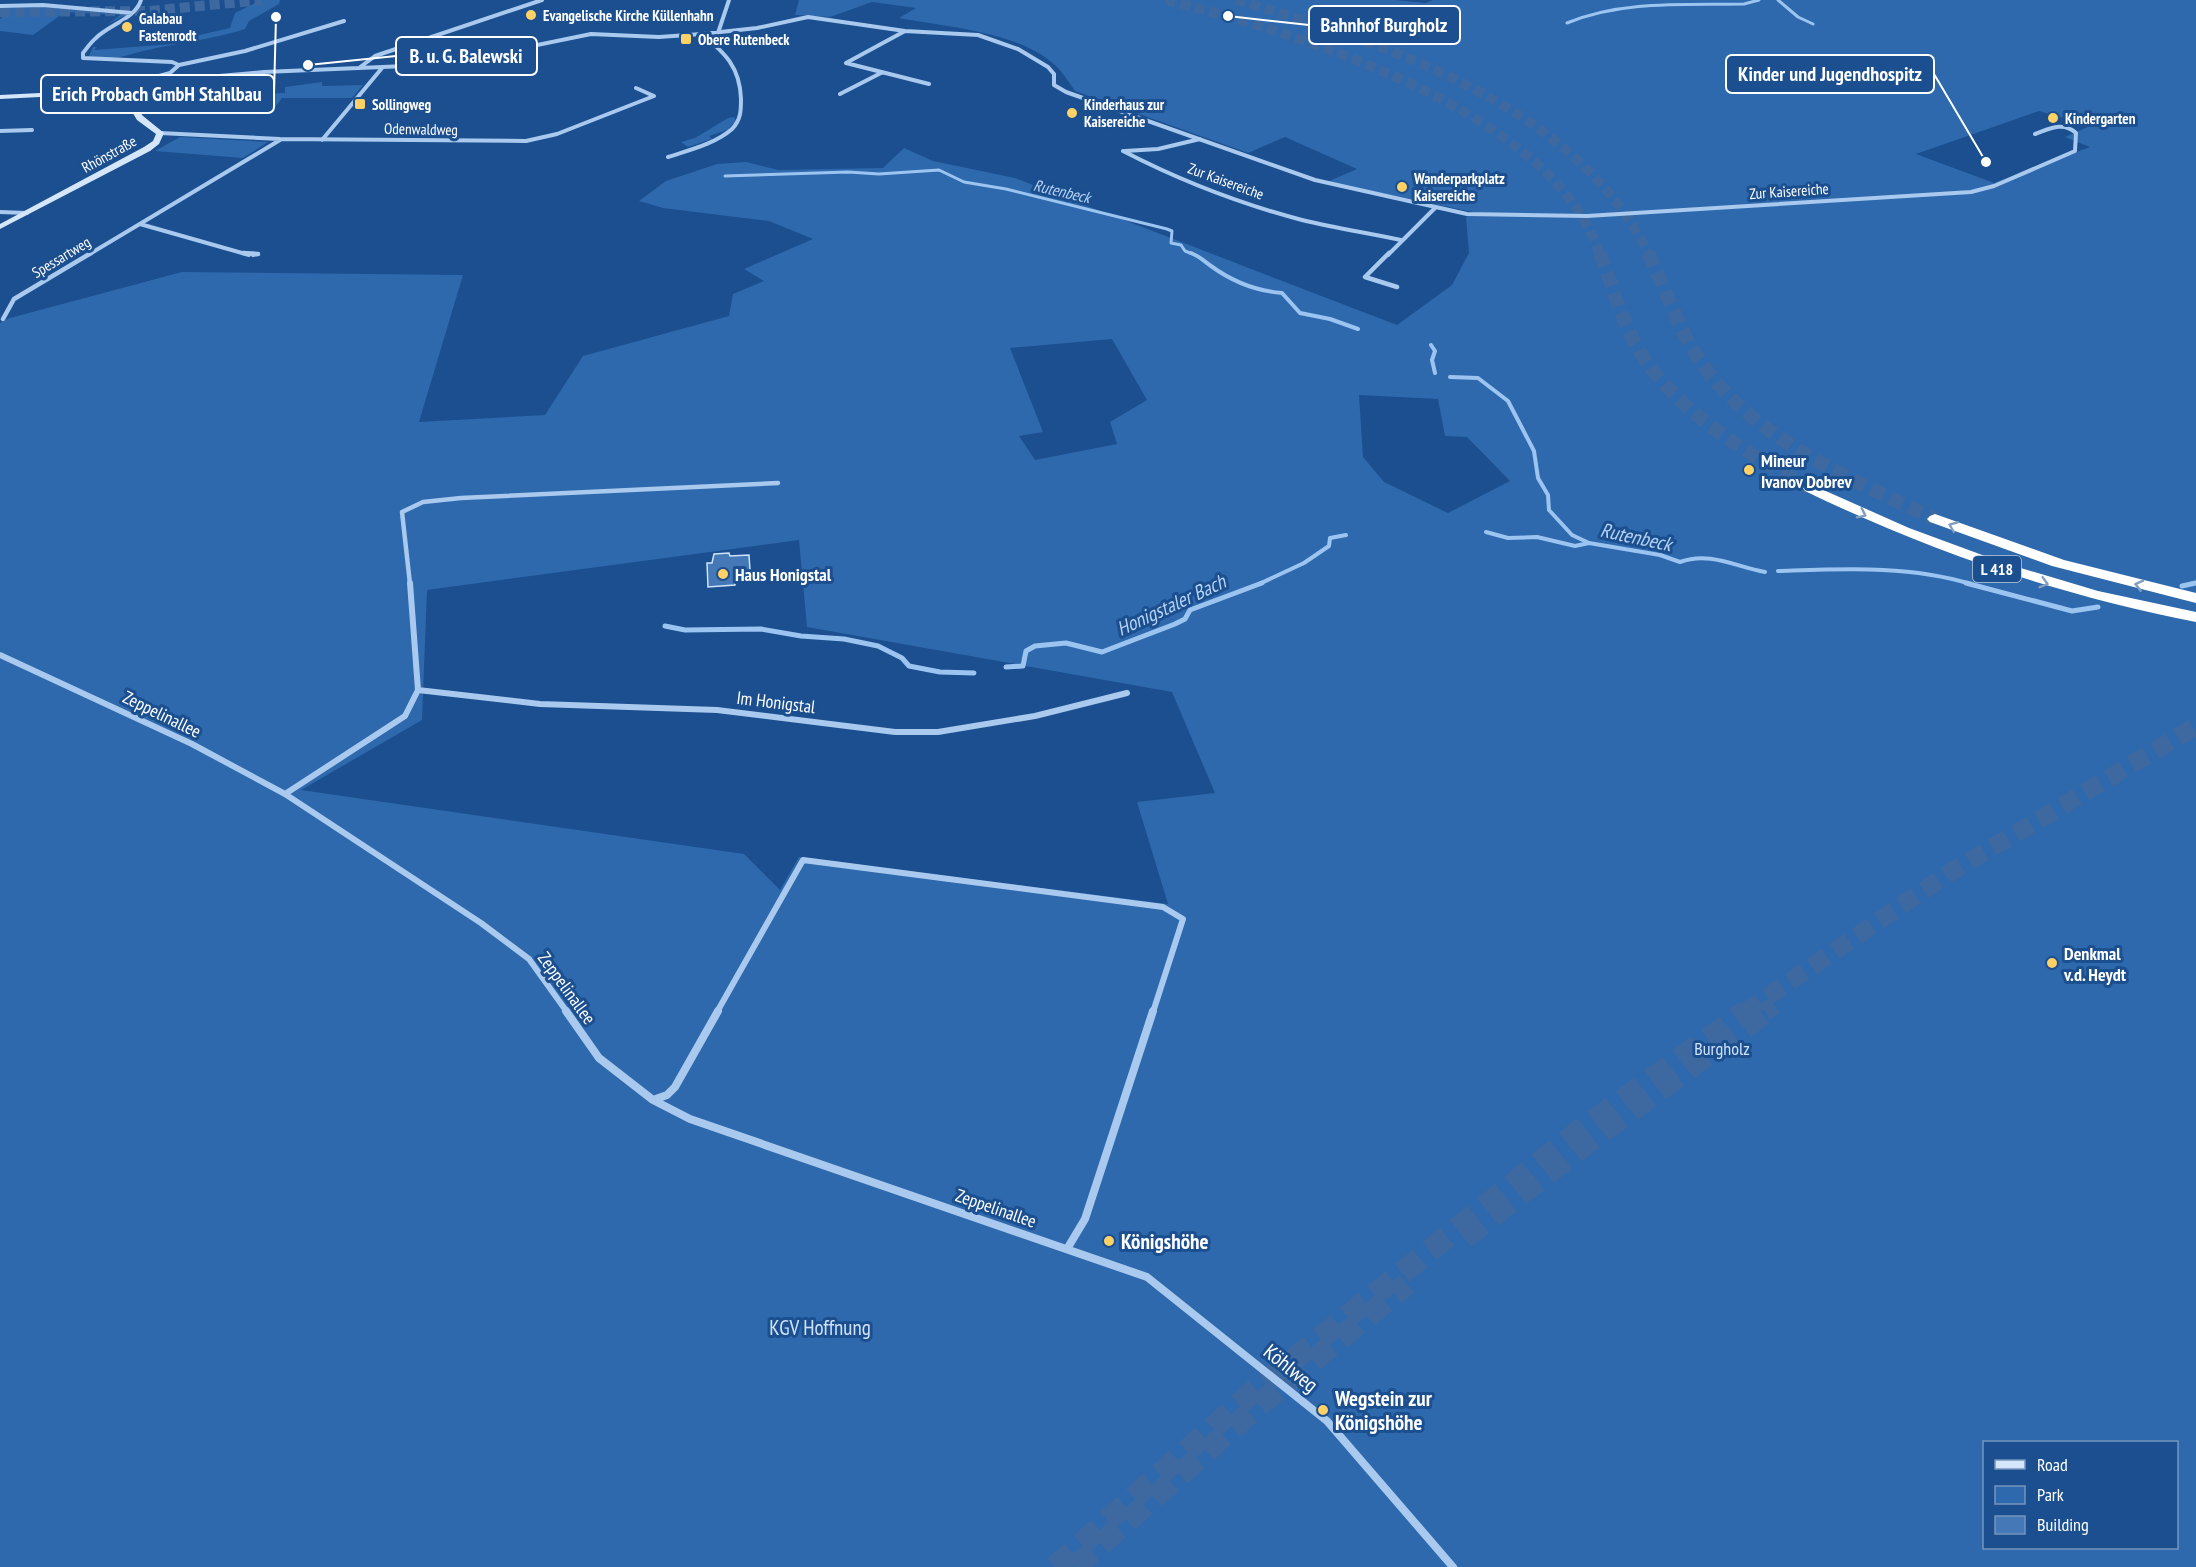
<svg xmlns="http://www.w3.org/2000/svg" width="2196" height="1567" font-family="'PT Sans Narrow',sans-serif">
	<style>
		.green { fill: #2e69ad; fill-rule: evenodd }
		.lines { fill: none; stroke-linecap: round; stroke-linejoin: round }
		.stream-far2 { stroke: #9cc4f0; stroke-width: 3 }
		.stream-far1 { stroke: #9cc4f0; stroke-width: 4 }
		.stream { stroke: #9cc4f0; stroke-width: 5 }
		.building { fill: #4478b7; stroke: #cfe3fa; stroke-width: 1.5 }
		.highway-tunnel-far3 { stroke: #3d69a0; stroke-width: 10; stroke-dasharray: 10 5; stroke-linecap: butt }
		.highway-tunnel-far2 { stroke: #3d69a0; stroke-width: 14; stroke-dasharray: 14 7; stroke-linecap: butt }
		.highway-tunnel-far1 { stroke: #3d69a0; stroke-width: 18; stroke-dasharray: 18 9; stroke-linecap: butt }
		.highway-tunnel { stroke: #3d69a0; stroke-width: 23; stroke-dasharray: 23 12; stroke-linecap: butt }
		.street-far3 { stroke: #a9c9ee; stroke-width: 4 }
		.street-far2 { stroke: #a9c9ee; stroke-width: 4.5 }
		.street-far1 { stroke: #a9c9ee; stroke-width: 6 }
		.street { stroke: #a9c9ee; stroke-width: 8 }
		.secondary { fill: #d6e6fa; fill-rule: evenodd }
		.highway { fill: #fff; fill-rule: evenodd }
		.oneway { stroke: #829ec1 }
		.poi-dot { fill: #ffd166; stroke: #1b4f8f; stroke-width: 2 }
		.labels { text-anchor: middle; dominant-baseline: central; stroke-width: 6; stroke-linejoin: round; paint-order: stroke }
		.far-poi-label { font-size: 15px; font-weight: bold; fill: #fff; stroke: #1b4f8f; text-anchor: start }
		.far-street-label { font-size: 15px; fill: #fff; stroke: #1b4f8f }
		.far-water-label { font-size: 16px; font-style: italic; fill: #b5d3f5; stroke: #1b4f8f }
		.shield { fill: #1b4f8f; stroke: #bbcadd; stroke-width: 1.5 }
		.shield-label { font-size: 16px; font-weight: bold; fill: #fff }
		.poi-label { font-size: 18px; font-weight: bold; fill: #fff; stroke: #1b4f8f; text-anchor: start }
		.street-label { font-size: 18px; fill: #fff; stroke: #1b4f8f }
		.park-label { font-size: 18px; fill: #cfe3fa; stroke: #1b4f8f }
		.water-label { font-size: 20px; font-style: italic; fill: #b5d3f5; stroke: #1b4f8f }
		.near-poi-label { font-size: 21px; font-weight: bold; fill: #fff; stroke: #1b4f8f; text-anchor: start }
		.near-park-label { font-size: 21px; fill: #cfe3fa; stroke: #1b4f8f }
		.near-street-label { font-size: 21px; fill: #fff; stroke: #1b4f8f }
		.leader { fill: none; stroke: #fff; stroke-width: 2 }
		.callout-dot { fill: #fff; stroke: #1b4f8f; stroke-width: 2 }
		.callout { fill: #1b4f8f; stroke: #fff; stroke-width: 2 }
		.callout-label { font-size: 20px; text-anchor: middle; font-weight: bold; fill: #fff }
	</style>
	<rect width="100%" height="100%" fill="#1b4f8f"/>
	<path class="green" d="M261,0H280L279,4L249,21L245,29C212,40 181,42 148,50C129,54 109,63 89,56L93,47H97L94,50L186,43L195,36L230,28L235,13Z
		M799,0H1395L1426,3L1433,0H2196V1567H0V323L10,318L182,272L463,275L419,422L545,415L583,356L729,316L733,294L764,281L744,269L813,239L769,221L663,208L639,201L666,181L717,164L746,162L778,170L883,168L904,148L933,161L1015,178L1397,325L1452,285L1469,253L1466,217L1473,212L1327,182L1357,169L1285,137L1248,153L1075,91C1070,84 1065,76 1059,69C1025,32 947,27 899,18L916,8L872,2L830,17L799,15H795ZM2039,111L2090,126L2065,137L2090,147L1994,183L1916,154ZM1112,339L1147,400L1110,422L1117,444L1035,460L1019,436L1043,432L1010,348ZM1359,395L1438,399L1445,436L1467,437L1510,481L1448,513L1384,482L1363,457ZM799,540L807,627L1172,692L1215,793L1137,802L1168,904L799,857L780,890L744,854L301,790L422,720L427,590ZM1984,1442H2176V1548H1984Z
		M38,6L126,15L108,24L120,15L65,12L33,35L0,31V19L9,11L0,10V8Z
		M322,82V86L363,85L352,98H282L272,111H193L197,96L285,93V87Z
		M728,118L734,117L736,121L727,130L709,136L712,139L688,147L681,142L695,138Z
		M180,137L268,142L243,158L155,151Z"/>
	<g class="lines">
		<path class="stream-far2" d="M1778,0L1798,17L1813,24
			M1567,23C1622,0 1686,5 1744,4L1759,0
			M725,176L848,172L879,174L939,170L964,182L1006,189L1167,229L1172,231L1171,243L1181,245L1185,251L1195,255"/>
		<path class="stream-far1" d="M1191,253C1199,256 1204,261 1211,266C1233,282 1256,291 1282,293L1300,313L1330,319L1358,329
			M1431,345L1435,351L1432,360L1435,373
			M1450,377L1478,378L1508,401L1534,451L1538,478L1548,495L1549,510L1572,535L1589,543L1660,555L1680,562C1710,551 1736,567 1765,572
			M1486,532L1508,538L1537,537L1575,546L1589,543
			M1778,571C1842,569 1909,565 1971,584
			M1259,584L1304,563L1329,546L1330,538L1346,535
			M2190,584L2196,583"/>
		<path class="stream" d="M1966,583L2072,611L2098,607
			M2182,586L2196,583
			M665,626L685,630L761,629L801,636L844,639L878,646L902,658L909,666L940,672L974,673
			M1006,667L1023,666L1026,651L1035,646L1066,643L1102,652L1175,624L1185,619L1190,610L1262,583"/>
	</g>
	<path class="building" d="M729,553L730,556L749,555L750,570L734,572L735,585L708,587L707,563H712L714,554Z"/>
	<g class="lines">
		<path class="highway-tunnel-far3" d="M1166,0C1291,31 1488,94 1570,199C1583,215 1593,235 1600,255
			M1236,0C1383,42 1578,106 1649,255
			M0,12L149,11L262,0"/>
		<path class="highway-tunnel-far2" d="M1600,253C1613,287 1622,324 1642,355C1681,415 1749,454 1810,488
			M1648,253C1667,291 1679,333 1705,368C1756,439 1857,483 1935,519"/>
		<path class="highway-tunnel-far1" d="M1745,1012L1948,874L2196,726
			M1765,1012L1775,1005"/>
		<path class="highway-tunnel" d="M1464,1238L1588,1142L1767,1011
			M1055,1567L1254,1391L1578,1132L1747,1011
			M1075,1567L1266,1399L1407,1284"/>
		<path class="street-far3" d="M141,0C136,18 109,25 96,38C91,42 87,48 83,53V58L172,62L179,65
			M0,6L43,5L132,13
			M905,31L846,63L929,84
			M718,33L729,0
			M359,68L375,56L542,0
			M148,79L170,73L179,65L245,51L344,21
			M97,94L118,87L151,82L264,72L406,66L484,56L591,34L659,37L702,34L757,28L808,17L905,31L978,35L1018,49L1048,67L1054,74V85L1066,92L1315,180L1467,214L1587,216L1971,192L1994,186L2075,151L2076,133C2063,121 2049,129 2035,134
			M840,94L881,73
			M0,131L32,130
			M160,133L280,139L526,141L557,134L654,96L636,88
			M322,140L382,68
			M1123,151C1179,180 1241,204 1302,220C1335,228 1368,233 1401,240
			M1125,151L1158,149L1200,139
			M668,157C689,150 715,144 732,129C741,120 741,110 741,99C740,67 725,53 702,34
			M0,212L27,213
			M140,224L249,255
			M88,255L280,140
			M253,255L258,254
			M1388,255L1435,208"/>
		<path class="street-far2" d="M243,253L258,254
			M1389,253L1365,277L1397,287
			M3,319L14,299L91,253
			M410,584L402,512L423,502L461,498L778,483"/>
		<path class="street-far1" d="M0,655L192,744L285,794L481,923L529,959L567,1012
			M418,690L540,704L717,710L895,732H938L1035,716L1127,693
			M285,794L405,716L418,690L410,583
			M717,1012L803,860L1163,907L1183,919L1153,1012"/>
		<path class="street" d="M566,1011L599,1058L653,1100L690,1119L1147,1277L1327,1421L1453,1567
			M653,1100L667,1095L675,1087L718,1011
			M1067,1249L1085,1219L1153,1011"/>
		<path class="secondary" d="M80,91L113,95L132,103L143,116L164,133L159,144L150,151L0,229V224L144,147L153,141L156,134L137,120L128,105L112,99L80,95L0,99V95Z"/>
		<path class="highway" d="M1810,484L1909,528L2004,563L2098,591L2196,612V622C2059,595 1931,552 1805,491L1803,488Z
			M1935,514L2064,560L2196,593V603L2052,566L1930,522L1927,519L1930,516Z"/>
	</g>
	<defs><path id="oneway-chevron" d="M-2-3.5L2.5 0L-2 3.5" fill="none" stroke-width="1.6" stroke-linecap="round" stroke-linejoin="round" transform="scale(1.5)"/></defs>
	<g class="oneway">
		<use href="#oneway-chevron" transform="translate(1862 514) rotate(26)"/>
		<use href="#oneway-chevron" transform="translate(1953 526) rotate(-158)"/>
		<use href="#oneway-chevron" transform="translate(2044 583) rotate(16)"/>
		<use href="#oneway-chevron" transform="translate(2139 585) rotate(-166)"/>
	</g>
	<g class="poi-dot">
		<circle cx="531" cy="15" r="6"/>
		<circle cx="127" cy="27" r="6"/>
		<rect x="680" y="33" width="12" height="12" rx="3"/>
		<rect x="354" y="98" width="12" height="12" rx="3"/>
		<circle cx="1072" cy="113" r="6"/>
		<circle cx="2053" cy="118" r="6"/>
		<circle cx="1402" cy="187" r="6"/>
		<circle cx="1749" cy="470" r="6"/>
		<circle cx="723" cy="574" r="6"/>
		<circle cx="2052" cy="963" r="6"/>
		<circle cx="1109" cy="1241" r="6"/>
		<circle cx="1323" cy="1410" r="6"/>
	</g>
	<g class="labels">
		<g class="far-poi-label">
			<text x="543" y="15">Evangelische Kirche Küllenhahn</text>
			<text x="139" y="18">Galabau<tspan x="139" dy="17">Fastenrodt</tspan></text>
			<text x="698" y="39">Obere Rutenbeck</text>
			<text x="372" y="104">Sollingweg</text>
			<text x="1084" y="104">Kinderhaus zur<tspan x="1084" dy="17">Kaisereiche</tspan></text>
			<text x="2065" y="118">Kindergarten</text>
			<text x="1414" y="178">Wanderparkplatz<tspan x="1414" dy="17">Kaisereiche</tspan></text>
		</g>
		<g class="far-street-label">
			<text transform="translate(421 129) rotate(1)">Odenwaldweg</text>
			<text transform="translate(109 154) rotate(-29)">Rhönstraße</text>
			<text transform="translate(1226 181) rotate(20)">Zur Kaisereiche</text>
			<text transform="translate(1789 191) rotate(-4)">Zur Kaisereiche</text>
			<text transform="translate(61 257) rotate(-31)">Spessartweg</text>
		</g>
		<g class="far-water-label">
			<text transform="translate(1062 191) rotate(13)">Rutenbeck</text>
		</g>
		<rect class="shield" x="1973" y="556" width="48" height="26" rx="4.5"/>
		<g class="shield-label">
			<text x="1997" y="569">L 418</text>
		</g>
		<g class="poi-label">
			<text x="1761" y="460">Mineur<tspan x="1761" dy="21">Ivanov Dobrev</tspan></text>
			<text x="735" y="574">Haus Honigstal</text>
			<text x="2064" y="953">Denkmal<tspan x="2064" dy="21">v.d. Heydt</tspan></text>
		</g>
		<g class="street-label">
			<text transform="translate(776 702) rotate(7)">Im Honigstal</text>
			<text transform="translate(162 714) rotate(26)">Zeppelinallee</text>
			<text transform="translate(567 988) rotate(54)">Zeppelinallee</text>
			<text transform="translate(996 1208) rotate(19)">Zeppelinallee</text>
		</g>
		<g class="park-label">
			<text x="1722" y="1048">Burgholz</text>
		</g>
		<g class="water-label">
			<text transform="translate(1636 537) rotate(12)">Rutenbeck</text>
			<text transform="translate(1171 605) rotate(-25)">Honigstaler Bach</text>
		</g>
		<g class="near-poi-label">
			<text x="1121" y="1241">Königshöhe</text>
			<text x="1335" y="1398">Wegstein zur<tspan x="1335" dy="24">Königshöhe</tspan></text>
		</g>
		<g class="near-park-label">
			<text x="820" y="1327">KGV Hoffnung</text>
		</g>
		<g class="near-street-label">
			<text transform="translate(1291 1368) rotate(39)">Köhlweg</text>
		</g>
	</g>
	<path class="leader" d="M1228 16L1309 25M308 65L396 56M1986 162L1934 74M276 17L274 94"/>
	<g class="callout-dot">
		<circle cx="1228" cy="16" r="6"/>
		<circle cx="308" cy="65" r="6"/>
		<circle cx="1986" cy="162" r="6"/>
		<circle cx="276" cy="17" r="6"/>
	</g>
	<g class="callout">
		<rect x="1309" y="6" width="151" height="38" rx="6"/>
		<rect x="396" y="37" width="141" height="38" rx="6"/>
		<rect x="1726" y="55" width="208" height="38" rx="6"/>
		<rect x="41" y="75" width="233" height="38" rx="6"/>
	</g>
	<g class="callout-label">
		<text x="1384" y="32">Bahnhof Burgholz</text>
		<text x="466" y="63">B. u. G. Balewski</text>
		<text x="1830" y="81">Kinder und Jugendhospitz</text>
		<text x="157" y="101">Erich Probach GmbH Stahlbau</text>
	</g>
	<rect x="1983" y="1441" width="195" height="108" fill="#1b4f8f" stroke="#7695bc" stroke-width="1.5"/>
	<rect x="1995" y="1460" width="30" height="9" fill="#d6e6fa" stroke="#7695bc" stroke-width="1.5"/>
	<text x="2037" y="1471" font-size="18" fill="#ffffff">Road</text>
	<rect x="1995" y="1486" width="30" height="18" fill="#2e69ad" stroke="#7695bc" stroke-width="1.5"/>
	<text x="2037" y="1501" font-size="18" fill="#ffffff">Park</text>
	<rect x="1995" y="1516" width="30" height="18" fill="#4478b7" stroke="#7695bc" stroke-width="1.5"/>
	<text x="2037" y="1531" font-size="18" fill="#ffffff">Building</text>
</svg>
